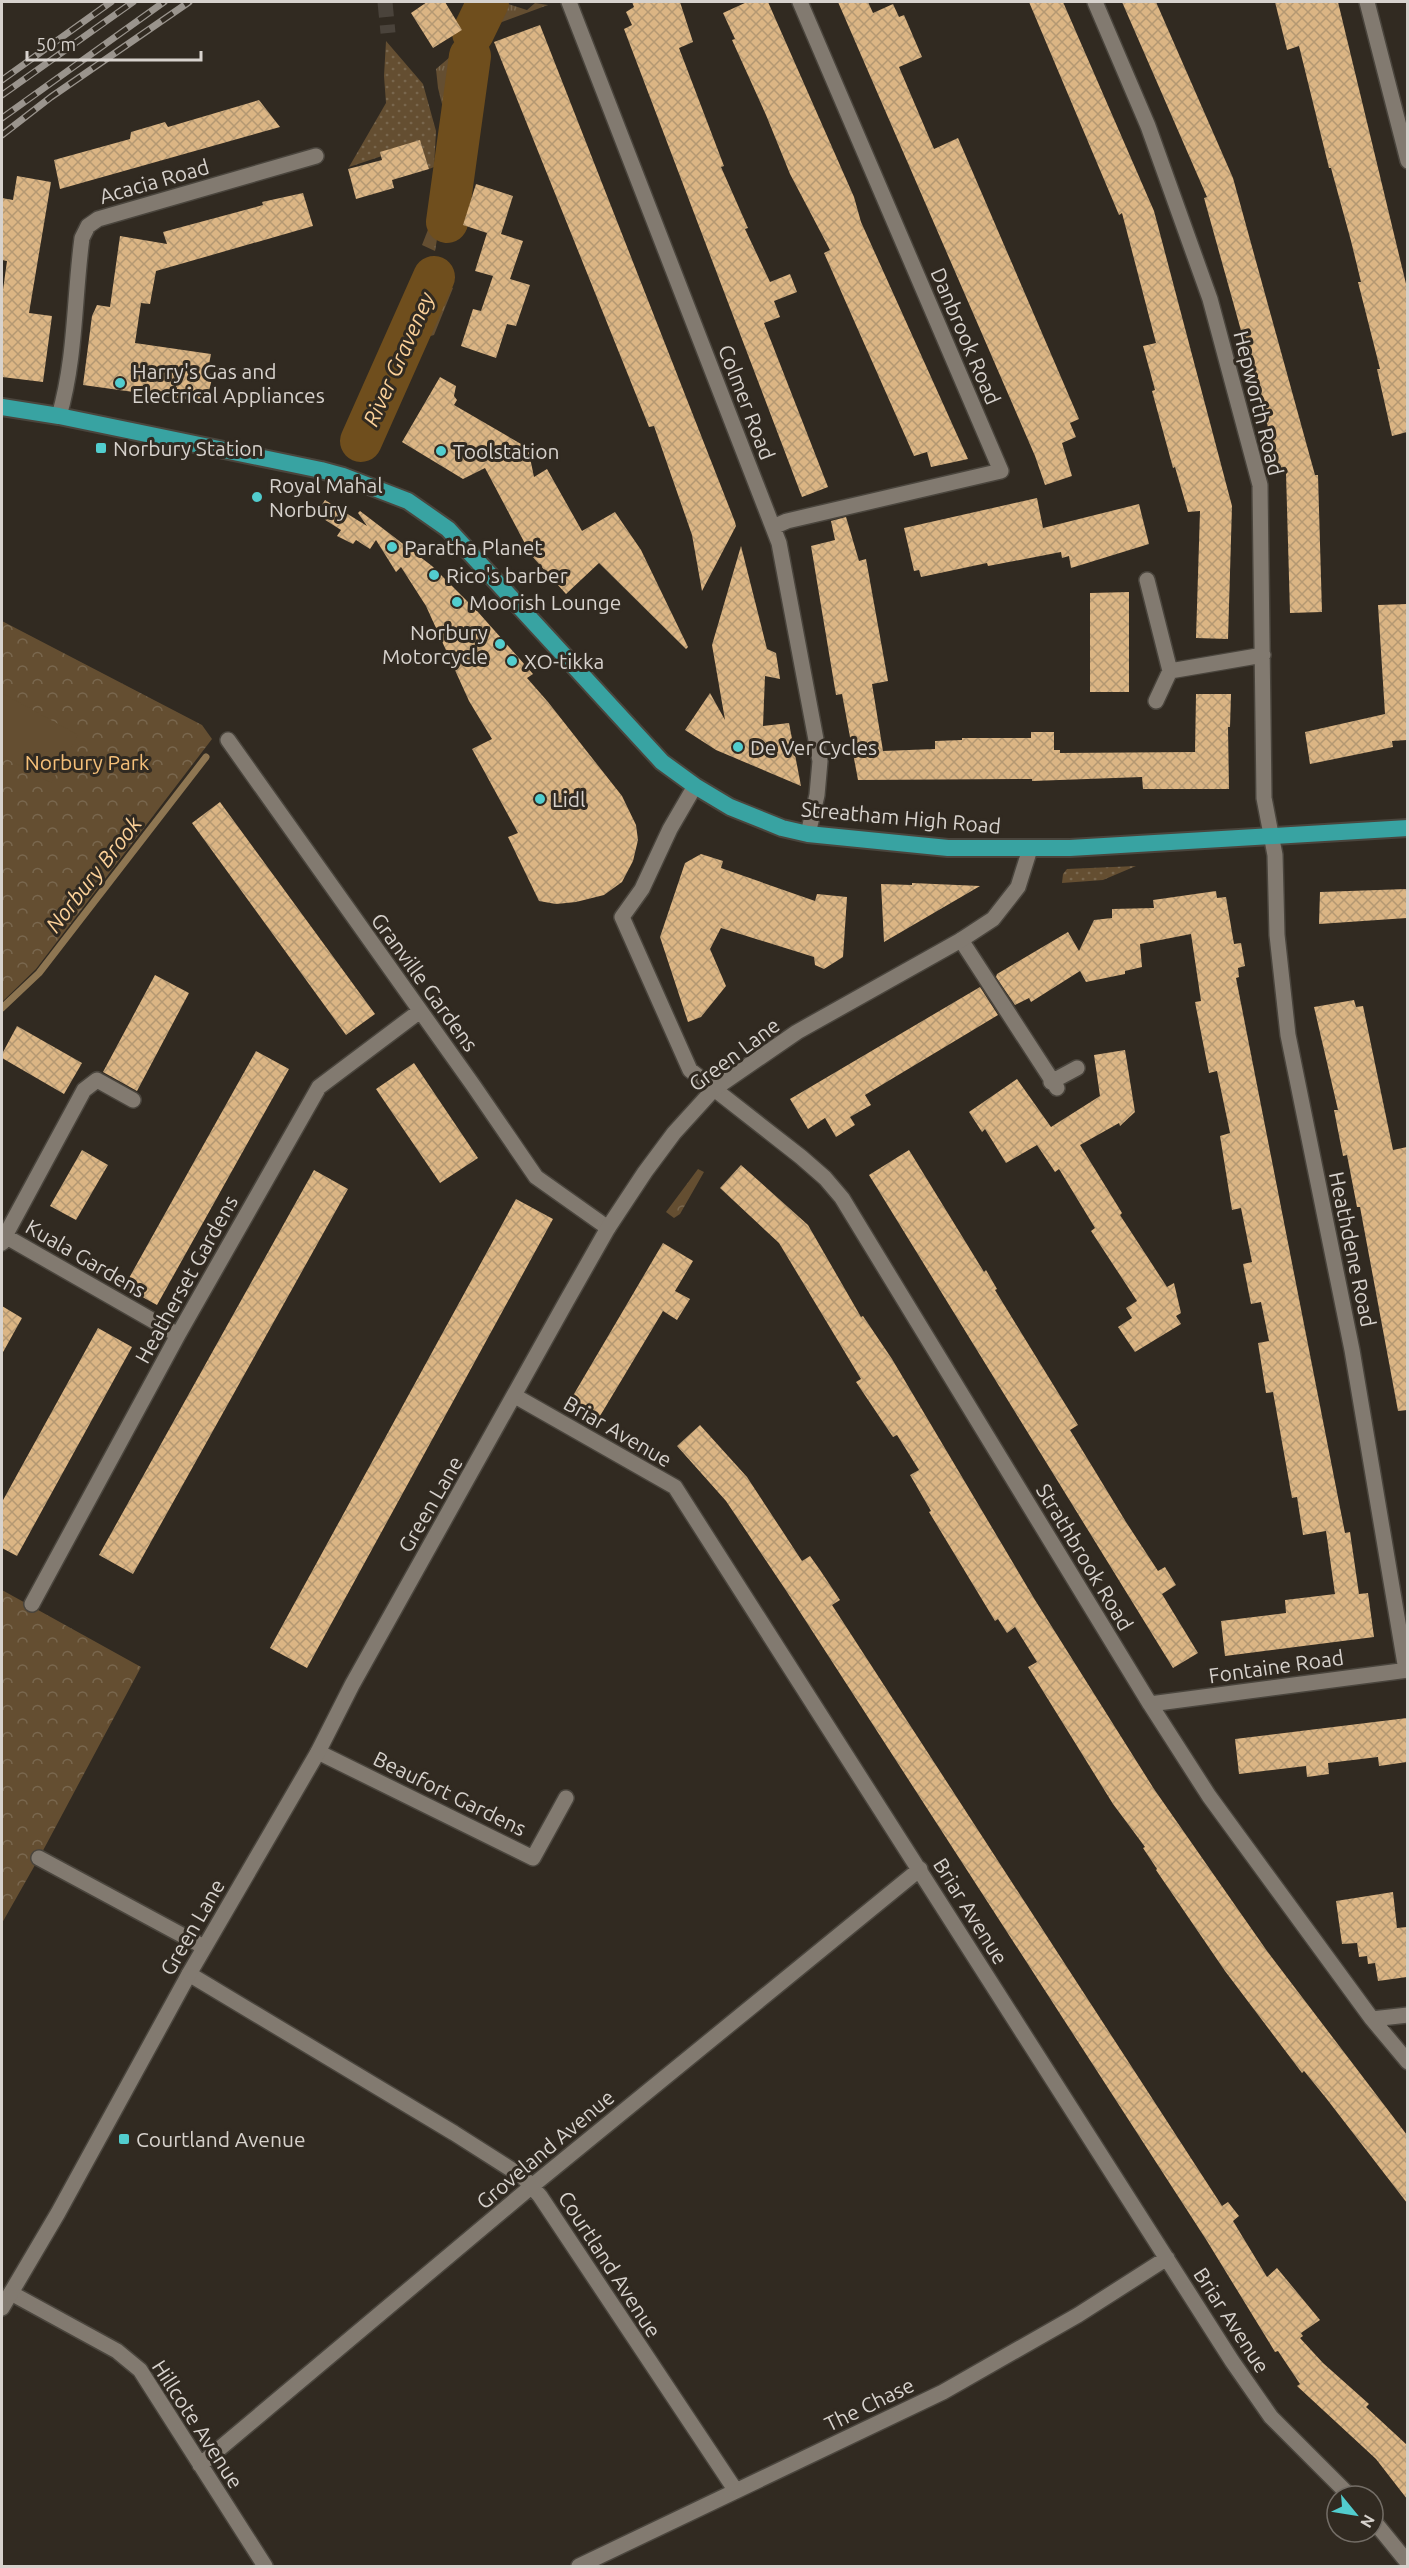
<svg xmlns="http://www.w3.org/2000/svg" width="1409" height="2568" font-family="Ubuntu,sans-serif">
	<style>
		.grass { fill: url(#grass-tufts) }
		.park { fill: url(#park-crowns) }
		.garden { fill: url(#garden-dots) }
		.pitch { fill: #644e31 }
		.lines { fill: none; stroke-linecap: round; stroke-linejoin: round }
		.stream { stroke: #8e7652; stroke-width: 7 }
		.river { stroke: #6f4e1d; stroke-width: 42 }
		.building { fill: url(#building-cross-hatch) }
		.minor-tunnel { stroke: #4a433b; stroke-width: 15; stroke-dasharray: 15 8; stroke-linecap: butt }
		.minor-casing { stroke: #4a453d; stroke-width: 18 }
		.secondary-casing { stroke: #4a453d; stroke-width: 18 }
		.trunk-casing { stroke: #4a453d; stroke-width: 20 }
		.minor { stroke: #827a70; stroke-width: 15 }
		.secondary { stroke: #827a70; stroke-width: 15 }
		.trunk { stroke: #38a3a2; stroke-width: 16 }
		.rail-casing { stroke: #9a948d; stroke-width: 7 }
		.rail { stroke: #312a21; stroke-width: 4.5; stroke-dasharray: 14; stroke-linecap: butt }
		.poi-dot { fill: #52cdce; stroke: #312a21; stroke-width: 2 }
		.labels { text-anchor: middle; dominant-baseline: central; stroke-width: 6; stroke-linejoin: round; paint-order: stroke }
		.street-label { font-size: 21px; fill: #d7d2cd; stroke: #312a21 }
		.poi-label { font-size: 21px; fill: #d7d2cd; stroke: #312a21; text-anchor: start }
		.park-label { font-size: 21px; fill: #f6c079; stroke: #312a21 }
		.water-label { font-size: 22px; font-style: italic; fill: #fcd199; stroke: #312a21 }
	</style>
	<defs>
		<pattern id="grass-tufts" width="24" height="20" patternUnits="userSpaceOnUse" patternTransform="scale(1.5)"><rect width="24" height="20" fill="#644e31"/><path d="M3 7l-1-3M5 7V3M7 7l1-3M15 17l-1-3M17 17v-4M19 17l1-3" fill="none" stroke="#79674e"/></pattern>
		<pattern id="park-crowns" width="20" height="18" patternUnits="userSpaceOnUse" patternTransform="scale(1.5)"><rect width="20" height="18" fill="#644e31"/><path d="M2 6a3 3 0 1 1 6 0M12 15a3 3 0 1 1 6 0" fill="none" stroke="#79674e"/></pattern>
		<pattern id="garden-dots" width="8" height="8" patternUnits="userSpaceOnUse" patternTransform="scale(1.5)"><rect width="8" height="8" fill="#644e31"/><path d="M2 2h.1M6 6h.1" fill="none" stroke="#79674e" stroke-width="1.8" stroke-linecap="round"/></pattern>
		<pattern id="building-cross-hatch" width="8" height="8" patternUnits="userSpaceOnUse" patternTransform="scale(1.5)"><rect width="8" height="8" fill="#dbb584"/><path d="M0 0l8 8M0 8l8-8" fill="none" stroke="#b49872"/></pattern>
	</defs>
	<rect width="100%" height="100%" fill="#312a21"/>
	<path class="grass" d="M493,2H502L527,10L535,3L548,5L478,31Z
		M464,52L456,127L435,251L422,245L433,217L448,128L438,88L436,69L450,57Z
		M435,280L453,288L434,335L410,342Z"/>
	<path class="park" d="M2,621L202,725L212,739L36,969L2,1002Z
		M698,1169L704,1172L680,1214L674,1218L666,1212Z
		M2,1590L141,1667L39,1858L2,1923Z"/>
	<path class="garden" d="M386,41L423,84L436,131L434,167L429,169L421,143L349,167L386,103L384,76Z
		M1136,866L1103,880L1062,883L1063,874L1067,869Z"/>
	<path class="pitch" d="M2,693L78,735L51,783L2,756Z"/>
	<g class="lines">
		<path class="stream" d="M2,1008L39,973L206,757"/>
		<path class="river" d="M473,33L488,2
			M447,222L470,56
			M361,441L434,277"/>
	</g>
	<path class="building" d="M427,2H445L462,30L433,48L411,13Z
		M632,2H680L693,42L679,48L724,166L721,167L748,228L745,229L770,282L790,274L797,292L774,301L780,317L764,323L828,487L802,497L624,29L632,25L626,12L634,7Z
		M747,2H768L854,197L861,222L968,459L931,467L927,452L914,456L824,253L830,250L790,174L766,115L732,40L735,39L723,13Z
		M838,2H868L873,13L893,4L899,17L904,15L922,57L899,67L934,149L958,138L1079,419L1070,423L1076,437L1062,443L1072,476L1045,485L1035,456Z
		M1029,2H1063L1154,211L1232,506L1228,639L1196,638L1200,511L1188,512L1175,467L1173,468L1152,391L1155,390L1143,346L1156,343L1122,213L1119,215Z
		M1122,2H1156L1233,178L1315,475H1318L1322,612L1290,613L1286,473L1281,474L1204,198L1207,197Z
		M1275,2H1338L1407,288V432L1392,436L1377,369H1380L1358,282H1361L1351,241L1331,168H1329L1299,46L1287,50Z
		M540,25L735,522L736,526L702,591L692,535L654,426L649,427L494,42Z
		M259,100L280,127L60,189L54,160L130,139L131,132L165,122L168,127Z
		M420,140L429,169L392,180L394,188L356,199L348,169L382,160L380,152Z
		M17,176L51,182L29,313L52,316L43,382L2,377V297L7,261L2,260V198L13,200Z
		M476,184L513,196L501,234L523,241L510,279L530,285L516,326L507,324L496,358L461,346L473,309L481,311L493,276L475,271L487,233L463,225Z
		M303,193L313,226L156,271L150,304L141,303L135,343L211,354L207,374L213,375L206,402L83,385L92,316L97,305L110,307L120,236L167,244L163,232L263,205L262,202Z
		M440,377L456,386L454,396L457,400L454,405L528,448L534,477L547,469L582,531L615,512L641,550L688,647L686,649L599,563L566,594L531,555L485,468L463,479L402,442Z
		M1037,498L1043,528L1139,504L1149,544L1071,568L1069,556L1062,558L1061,552L988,566L987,563L921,577L919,570L914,571L904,528Z
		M325,500L367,526L358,513L360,511L432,566L478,612L533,674L527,678L548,702L622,796L636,825L638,840L633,861L622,882L604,895L576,902L556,904L539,901L508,837L518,833L472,749L492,739L469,701L426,606L401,567L396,572L376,540L370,549L356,540L353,544L337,536L341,530L316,514Z
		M846,517L859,561L866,559L888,681L872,684L883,751L935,749V741L962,740V738H1031V732H1054V750H1060V753L1195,752L1196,694H1231L1230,727H1228L1229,789H1143L1142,777L1032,781V779L858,780L842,694L836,695L811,546L835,540L831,521Z
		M741,546L767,649L776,653L780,679L765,676L763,726L789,723L801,786L716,750L685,730L710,693L725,720L712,645Z
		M1129,592V692H1090V593Z
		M1407,604V740L1392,741L1393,747L1310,764L1305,732L1385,714L1378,605Z
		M220,802L375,1014L346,1035L192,823Z
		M701,854L723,861L721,868L815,901L817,894L847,897L843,957L824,969L815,965L814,957L721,928L710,949L726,986L701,1017L688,1022L660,937L685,863Z
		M912,883L980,886L884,942L881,884L912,885Z
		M1407,889V918L1319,924L1320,892Z
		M1216,891L1217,898L1226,897L1234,944L1241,943L1245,966L1238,968L1239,977L1236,978L1345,1533L1350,1532L1359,1594L1368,1593L1374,1637L1225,1656L1221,1621L1286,1613L1285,1600L1335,1594L1326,1531L1303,1535L1297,1497L1292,1498L1273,1392L1266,1393L1258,1343L1269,1341L1261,1302L1251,1304L1243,1264L1252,1262L1241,1208L1232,1210L1220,1136L1230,1133L1217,1071L1209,1073L1204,1048L1195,1002L1201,1001L1191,934L1140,944L1142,967L1125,971V974L1086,982L1080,971L1031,1002L1029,998L1015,1005L996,977L997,974L1068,932L1079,951L1094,920L1112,918V909L1154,908L1153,900Z
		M155,975L189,993L137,1091L103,1072Z
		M980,987L998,1015L865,1095L871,1105L850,1117L855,1125L836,1137L825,1118L808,1129L790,1099Z
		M1354,1000L1356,1007L1363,1006L1393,1150L1407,1147V1410L1398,1411L1360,1207H1357L1347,1155L1343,1156L1334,1110H1338L1314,1007Z
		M17,1026L82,1063L64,1094L2,1058V1054Z
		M1125,1050L1135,1112L1120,1126L1119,1123L1080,1145L1122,1213L1120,1215L1167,1287L1174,1283L1181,1313L1176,1316L1181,1324L1135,1352L1118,1327L1132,1318L1126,1308L1137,1301L1091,1231L1095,1228L1059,1169L1055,1172L1037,1145L1006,1163L985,1129L982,1132L969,1112L1017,1079L1051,1127L1100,1096L1094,1055Z
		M256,1051L289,1069L157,1305L124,1287Z
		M414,1063L478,1158L440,1183L376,1089Z
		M82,1150L108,1165L76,1220L50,1206Z
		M909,1150L984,1272L986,1270L997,1289L995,1290L1078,1425L1070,1430L1126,1522L1158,1571L1165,1567L1176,1585L1162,1594L1198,1653L1173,1668L869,1175Z
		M741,1165L808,1225L861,1317L863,1316L892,1359L1035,1600L1154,1789L1267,1951L1407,2135V2203L1326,2098L1304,2071L1302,2073L1225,1971L1156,1870L1157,1869L1143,1848L1145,1847L1113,1804L1028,1667L1037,1662L1015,1627L1007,1633L998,1619L995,1621L929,1512L931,1511L910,1475L919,1470L897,1435L893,1437L856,1382L861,1379L779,1243L720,1188Z
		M314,1170L348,1189L133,1574L99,1555Z
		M516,1199L553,1219L307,1668L270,1648Z
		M663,1243L693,1261L675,1291L690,1299L677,1320L663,1311L600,1416L571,1399Z
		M2,1306L22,1318L2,1354Z
		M98,1328L132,1347L17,1556L2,1548V1502Z
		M700,1425L747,1477L802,1561L810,1556L820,1570L840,1600L832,1605L1222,2206L1228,2202L1239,2216L1233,2221L1267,2277L1277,2268L1320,2320L1301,2333L1303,2336L1300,2338L1323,2363L1369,2404L1366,2407L1407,2445V2499L1376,2459L1297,2386L1300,2384L1278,2351L1275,2352L1207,2241L787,1592L726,1501L677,1446Z
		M1407,1718V1762L1379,1766L1378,1757L1328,1763L1329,1774L1307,1777L1306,1766L1239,1774L1235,1739Z
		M1393,1892L1397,1928L1407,1927V1977L1378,1981L1375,1963L1368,1964L1367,1956L1359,1957L1357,1943L1342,1944L1336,1901Z"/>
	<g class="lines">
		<path class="minor-tunnel" d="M385,2L388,33"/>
		<defs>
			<path id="minor" d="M569,2L779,543L820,761L817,795L808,834
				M1095,2L1148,126L1210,299L1260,485L1264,798L1275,855L1277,935L1288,1035L1352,1350L1406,1670
				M1367,2L1408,161
				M59,416C76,358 74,297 82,238L88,226L98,219L316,156
				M773,527L787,521L1001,471L800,2
				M1147,580L1170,671L1263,655
				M1156,701L1170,671
				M228,740L473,1085L536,1177L608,1228
				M695,786L670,829L642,889L622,917L690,1070L801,1157L825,1178L842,1198L1150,1704L1209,1796L1372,2019L1408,2062
				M961,940L1057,1088
				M1051,1082L1077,1068
				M5,1236L84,1090L97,1080L133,1100
				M2,1243L5,1236L178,1335
				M515,1396L675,1487L1232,2361L1271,2417L1350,2496
				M32,1604L178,1335L319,1087L420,1011
				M1150,1704L1408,1670
				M318,1752L533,1858L566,1798
				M39,1858L204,1947
				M189,1974L454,2133L523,2177L540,2196L736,2491
				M1372,2019L1408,2015
				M11,2293L117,2351L140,2370L265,2566
				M200,2465L532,2186L920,1869
				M1373,2520L1408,2563
				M579,2566L943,2392L1078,2315L1167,2258"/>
			<path id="secondary" d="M2,2308L58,2213L189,1974L318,1752L352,1685L566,1302L608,1228L645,1172L674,1133L714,1089L797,1032L961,940L993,919L1018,887L1030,849"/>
			<path id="trunk" d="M2,407L59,416L321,470L343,476L408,501L448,529L662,762L695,786L730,807L782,828L808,834L948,848H1070L1408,828"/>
		</defs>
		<use href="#minor" class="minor-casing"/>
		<use href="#secondary" class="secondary-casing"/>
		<use href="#trunk" class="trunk-casing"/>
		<use href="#minor" class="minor"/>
		<use href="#secondary" class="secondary"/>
		<use href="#trunk" class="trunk"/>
		<defs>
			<path id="rail" d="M2,80L111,2
				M2,95L133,2
				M2,118L164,2
				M2,135L51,97L189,2"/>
		</defs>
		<use href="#rail" class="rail-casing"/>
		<use href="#rail" class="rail"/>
	</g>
	<g class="poi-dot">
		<circle cx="120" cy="383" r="6"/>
		<rect x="95" y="442" width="12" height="12" rx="3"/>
		<circle cx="441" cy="451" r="6"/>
		<circle cx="257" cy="497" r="6"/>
		<circle cx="392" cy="547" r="6"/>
		<circle cx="434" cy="575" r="6"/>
		<circle cx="457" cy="602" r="6"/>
		<circle cx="500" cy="644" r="6"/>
		<circle cx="512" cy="661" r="6"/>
		<circle cx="738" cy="747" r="6"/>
		<circle cx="540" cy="799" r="6"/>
		<rect x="118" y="2133" width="12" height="12" rx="3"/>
	</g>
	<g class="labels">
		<g class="street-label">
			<text transform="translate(154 181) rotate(-16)">Acacia Road</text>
			<text transform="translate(966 336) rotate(67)">Danbrook Road</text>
			<text transform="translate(747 402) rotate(69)">Colmer Road</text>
			<text transform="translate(1259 403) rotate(76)">Hepworth Road</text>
			<text transform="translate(901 817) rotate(5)">Streatham High Road</text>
			<text transform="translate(425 982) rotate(54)">Granville Gardens</text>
			<text transform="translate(734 1054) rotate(-37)">Green Lane</text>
			<text transform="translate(1353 1249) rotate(78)">Heathdene Road</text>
			<text transform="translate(86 1258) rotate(30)">Kuala Gardens</text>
			<text transform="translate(186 1279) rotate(-61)">Heatherset Gardens</text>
			<text transform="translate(618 1431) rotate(30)">Briar Avenue</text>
			<text transform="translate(430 1504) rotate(-60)">Green Lane</text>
			<text transform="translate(1085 1557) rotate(59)">Strathbrook Road</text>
			<text transform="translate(1276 1666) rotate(-8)">Fontaine Road</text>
			<text transform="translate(450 1793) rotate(26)">Beaufort Gardens</text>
			<text transform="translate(971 1911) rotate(58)">Briar Avenue</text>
			<text transform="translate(192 1927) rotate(-60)">Green Lane</text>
			<text transform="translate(545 2149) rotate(-40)">Groveland Avenue</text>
			<text transform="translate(610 2264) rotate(57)">Courtland Avenue</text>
			<text transform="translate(1232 2320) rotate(57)">Briar Avenue</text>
			<text transform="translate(869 2404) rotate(-26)">The Chase</text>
			<text transform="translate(198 2424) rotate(57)">Hillcote Avenue</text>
		</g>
		<g class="poi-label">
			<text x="132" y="371">Harry's Gas and<tspan x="132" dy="24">Electrical Appliances</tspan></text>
			<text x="113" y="448">Norbury Station</text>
			<text x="453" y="451">Toolstation</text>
			<text x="269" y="485">Royal Mahal<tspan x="269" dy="24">Norbury</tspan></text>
			<text x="404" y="547">Paratha Planet</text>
			<text x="446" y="575">Rico's barber</text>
			<text x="469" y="602">Moorish Lounge</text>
			<text x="488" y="632" text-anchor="end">Norbury<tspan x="488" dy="24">Motorcycle</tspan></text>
			<text x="524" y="661">XO-tikka</text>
			<text x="750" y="747">De Ver Cycles</text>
			<text x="552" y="799">Lidl</text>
			<text x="136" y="2139">Courtland Avenue</text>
		</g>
		<g class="park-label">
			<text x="87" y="762">Norbury Park</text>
		</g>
		<g class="water-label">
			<text transform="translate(398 359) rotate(-66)">River Graveney</text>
			<text transform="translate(93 874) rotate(-52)">Norbury Brook</text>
		</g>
	</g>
	<rect width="1409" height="2568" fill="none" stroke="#d7d2cd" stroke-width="6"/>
	<g transform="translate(1355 2514) rotate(120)"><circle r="28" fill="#312a21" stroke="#736d66" stroke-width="1.5"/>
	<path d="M0-4.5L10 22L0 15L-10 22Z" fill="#52cdce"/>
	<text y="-9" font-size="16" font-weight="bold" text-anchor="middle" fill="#d7d2cd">N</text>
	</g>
	<path d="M27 51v9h174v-9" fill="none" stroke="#d7d2cd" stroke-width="3"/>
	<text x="36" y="51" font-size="18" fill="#d7d2cd" stroke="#312a21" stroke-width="4.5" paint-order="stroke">50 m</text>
</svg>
